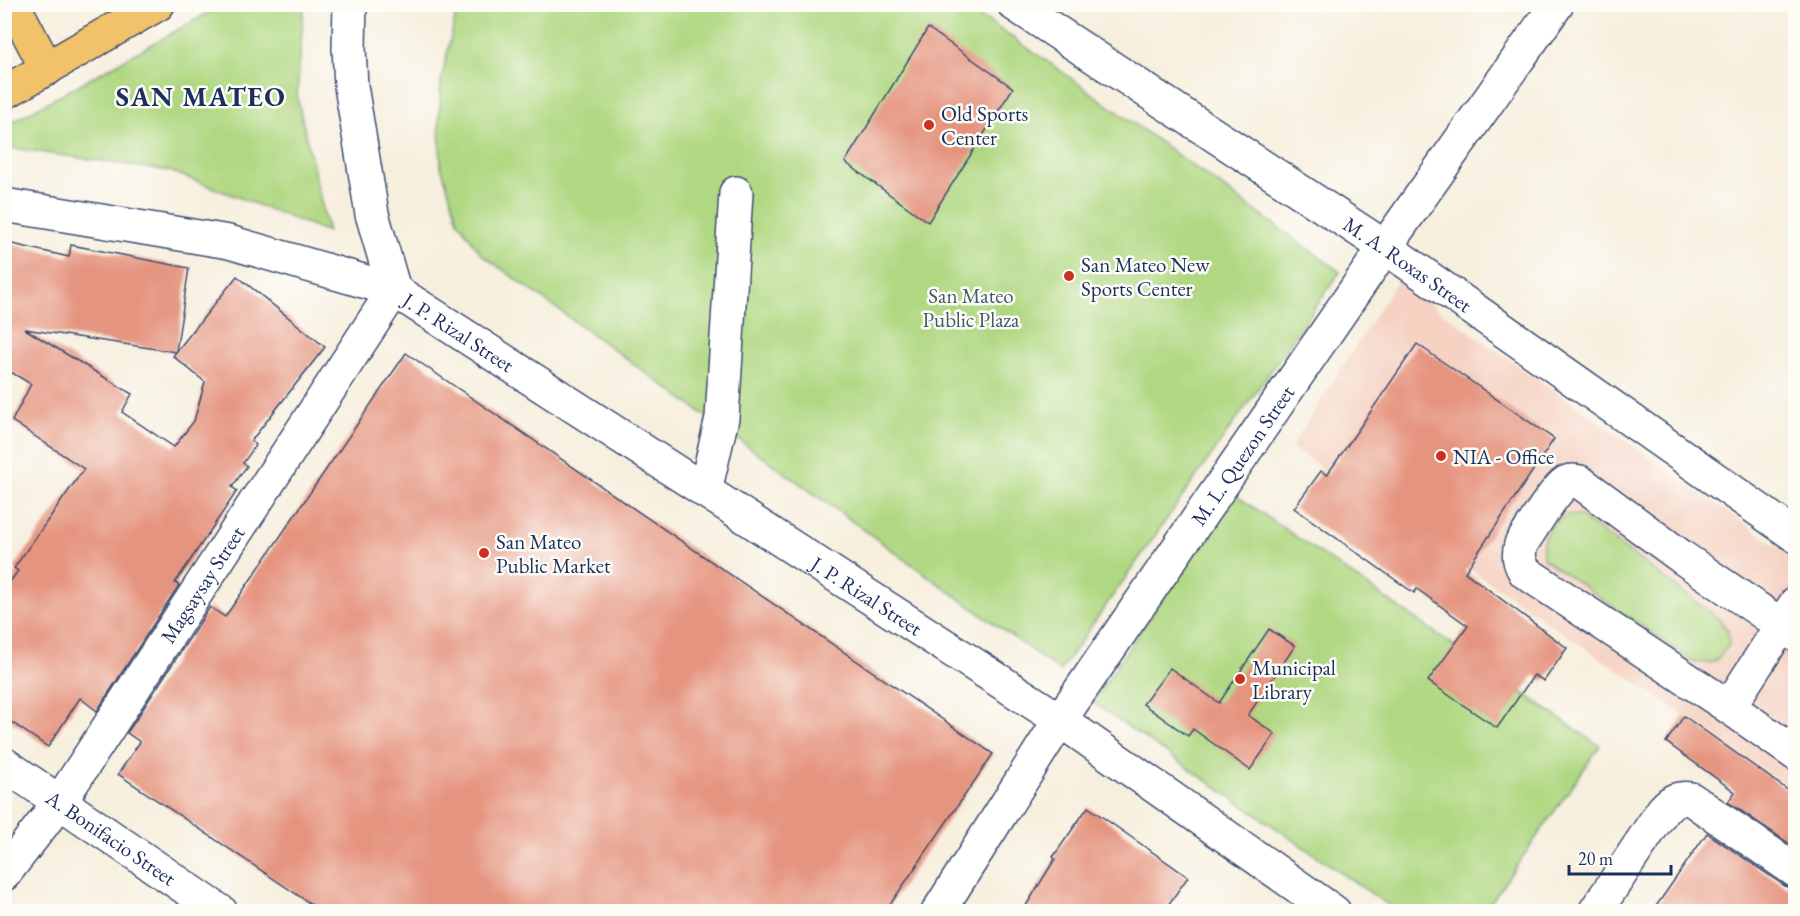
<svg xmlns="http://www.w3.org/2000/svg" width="1800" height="916" font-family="'EB Garamond',serif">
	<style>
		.built { fill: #f5d2c2 }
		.green { fill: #b0d882; stroke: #668470; stroke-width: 1.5 }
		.building { fill: #e5947f; fill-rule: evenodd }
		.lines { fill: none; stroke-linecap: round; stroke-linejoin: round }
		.minor-casing { stroke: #3c4c71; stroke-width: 36 }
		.major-casing { stroke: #3c4c71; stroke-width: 36 }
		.highway-casing { stroke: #3c4c71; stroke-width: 36 }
		.minor { stroke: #fff; stroke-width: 33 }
		.major { stroke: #f2c26a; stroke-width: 33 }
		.highway { stroke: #f2c26a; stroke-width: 33 }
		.poi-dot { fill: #c8321e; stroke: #fdfcf7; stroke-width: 2 }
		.labels { text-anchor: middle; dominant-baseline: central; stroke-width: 5; stroke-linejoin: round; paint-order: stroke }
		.poi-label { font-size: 21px; fill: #1b2f5e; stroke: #fdfcf7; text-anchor: start }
		.street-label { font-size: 21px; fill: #1b2f5e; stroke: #fdfcf7 }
		.park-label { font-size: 21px; fill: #405967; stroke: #fdfcf7 }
		.district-label { font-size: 27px; font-weight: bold; letter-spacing: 1.5px; fill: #1b2f5e; stroke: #fdfcf7 }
	</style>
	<rect width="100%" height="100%" fill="#fdfcf7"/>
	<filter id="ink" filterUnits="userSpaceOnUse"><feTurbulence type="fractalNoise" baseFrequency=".0167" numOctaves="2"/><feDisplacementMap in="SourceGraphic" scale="12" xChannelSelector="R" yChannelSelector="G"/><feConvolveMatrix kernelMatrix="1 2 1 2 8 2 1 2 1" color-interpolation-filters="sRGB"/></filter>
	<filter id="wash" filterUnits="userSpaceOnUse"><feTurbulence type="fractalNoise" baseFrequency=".008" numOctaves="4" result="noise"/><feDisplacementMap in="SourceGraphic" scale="24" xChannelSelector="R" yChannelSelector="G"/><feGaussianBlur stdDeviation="1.35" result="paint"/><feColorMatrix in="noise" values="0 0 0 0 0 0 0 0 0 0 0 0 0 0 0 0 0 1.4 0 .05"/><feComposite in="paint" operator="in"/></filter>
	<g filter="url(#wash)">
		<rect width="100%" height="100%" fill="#f7efde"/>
		<path class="built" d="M1397,281L1795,559V791L1291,447Z"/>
		<path class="green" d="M224,4L304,5L297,96L328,232L170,171L5,147V126Z
			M458,5H964L1047,61L1340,272L1060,671L481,254L458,221L441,166L439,124L441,81Z
			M1234,494L1600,746L1485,911H1397L1092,702Z
			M1567,515L1580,516L1719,619L1728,631L1729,645C1716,662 1714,666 1692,661L1543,558C1541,535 1546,526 1567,515Z"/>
		<g id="blocks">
			<path class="building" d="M928,28L1013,88L928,222L845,162Z
				M4,242L69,257L71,245L189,268L176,352L237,276L325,347L251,441L256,445L243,463L247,466L232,487L237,491L175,583L179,585L97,711L80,698L48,747L4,717V590L18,571L14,568L84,469L12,421L31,384L4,368ZM25,329L176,352L173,356L205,382L194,421L174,447L122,412L132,394Z
				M1417,344L1554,439L1465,572L1567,648L1544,681L1534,675L1497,728L1428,681L1468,626L1417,589L1414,593L1294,508L1321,471L1327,475Z
				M406,353L993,754L885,912H323L118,774L140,742L127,733L210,607L225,617Z
				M1269,629L1295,646L1248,715L1275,734L1250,770L1193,729L1188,736L1143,704L1170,668L1219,703Z
				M1684,716L1796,796V848L1728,802L1735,792L1666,742Z
				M1088,807L1188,877L1163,912H1022L1055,859L1053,857Z
				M1707,833L1785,886L1796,890V912H1652Z"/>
		</g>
	</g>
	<g filter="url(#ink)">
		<use href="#blocks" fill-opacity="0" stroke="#3c4c71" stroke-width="1.5"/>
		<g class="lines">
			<defs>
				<g id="minor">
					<path d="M350,4L349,48L351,86L372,214L394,290"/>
					<path id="s1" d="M1014,4L1385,247L1796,536"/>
					<path id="s2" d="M4,205L229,242L394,290L1060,720L1334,912"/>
					<path d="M705,491L722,418L736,193"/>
					<path d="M1796,635L1683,558L1580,482C1576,481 1571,480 1567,482C1553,491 1531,530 1521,544C1518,556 1519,562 1525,572L1729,707L1796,754"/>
					<path d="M1729,707L1796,603"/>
					<path id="s3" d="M4,764L221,912"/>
					<path id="s4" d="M4,874L59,803L394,290"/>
					<path id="s5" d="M938,912L1060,720L1385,247L1557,4"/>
					<path d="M1595,912L1663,810C1672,800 1678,797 1691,799L1796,871"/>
				</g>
				<path id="major" d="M13,4L47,69"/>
				<path id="highway" d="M4,93L158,4"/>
			</defs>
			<use href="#minor" class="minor-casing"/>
			<use href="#major" class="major-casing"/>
			<use href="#highway" class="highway-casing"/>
			<use href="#minor" class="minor"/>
			<use href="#major" class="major"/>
			<use href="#highway" class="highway"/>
		</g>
	</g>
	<g class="poi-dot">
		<circle cx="929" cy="125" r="6"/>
		<circle cx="1069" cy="276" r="6"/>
		<circle cx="1441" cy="456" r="6"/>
		<circle cx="484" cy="553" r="6"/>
		<circle cx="1240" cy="679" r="6"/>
	</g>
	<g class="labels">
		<g class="poi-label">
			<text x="941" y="113">Old Sports<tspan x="941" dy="24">Center</tspan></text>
			<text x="1081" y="264">San Mateo New<tspan x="1081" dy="24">Sports Center</tspan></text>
			<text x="1453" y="456">NIA - Office</text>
			<text x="496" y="541">San Mateo<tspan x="496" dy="24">Public Market</tspan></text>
			<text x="1252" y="667">Municipal<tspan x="1252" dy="24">Library</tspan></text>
		</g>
		<g class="street-label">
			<text stroke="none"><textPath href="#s1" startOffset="472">M. A. Roxas Street</textPath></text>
			<text stroke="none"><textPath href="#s2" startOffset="477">J. P. Rizal Street</textPath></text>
			<text stroke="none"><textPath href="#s5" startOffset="549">M. L. Quezon Street</textPath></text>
			<text stroke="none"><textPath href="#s4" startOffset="351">Magsaysay Street</textPath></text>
			<text stroke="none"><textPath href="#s2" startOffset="963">J. P. Rizal Street</textPath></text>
			<text stroke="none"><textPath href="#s3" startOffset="130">A. Bonifacio Street</textPath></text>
		</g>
		<g class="park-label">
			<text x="971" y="295">San Mateo<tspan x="971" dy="24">Public Plaza</tspan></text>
		</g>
		<g class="district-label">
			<text x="201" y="96">SAN MATEO</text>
		</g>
	</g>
	<rect width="1800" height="916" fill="none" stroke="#fdfcf7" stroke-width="24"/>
	<path d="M1569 865v9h102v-9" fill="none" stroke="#1b2f5e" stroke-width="3"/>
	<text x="1578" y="865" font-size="18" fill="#1b2f5e" stroke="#fdfcf7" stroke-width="4.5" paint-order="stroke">20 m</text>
</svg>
